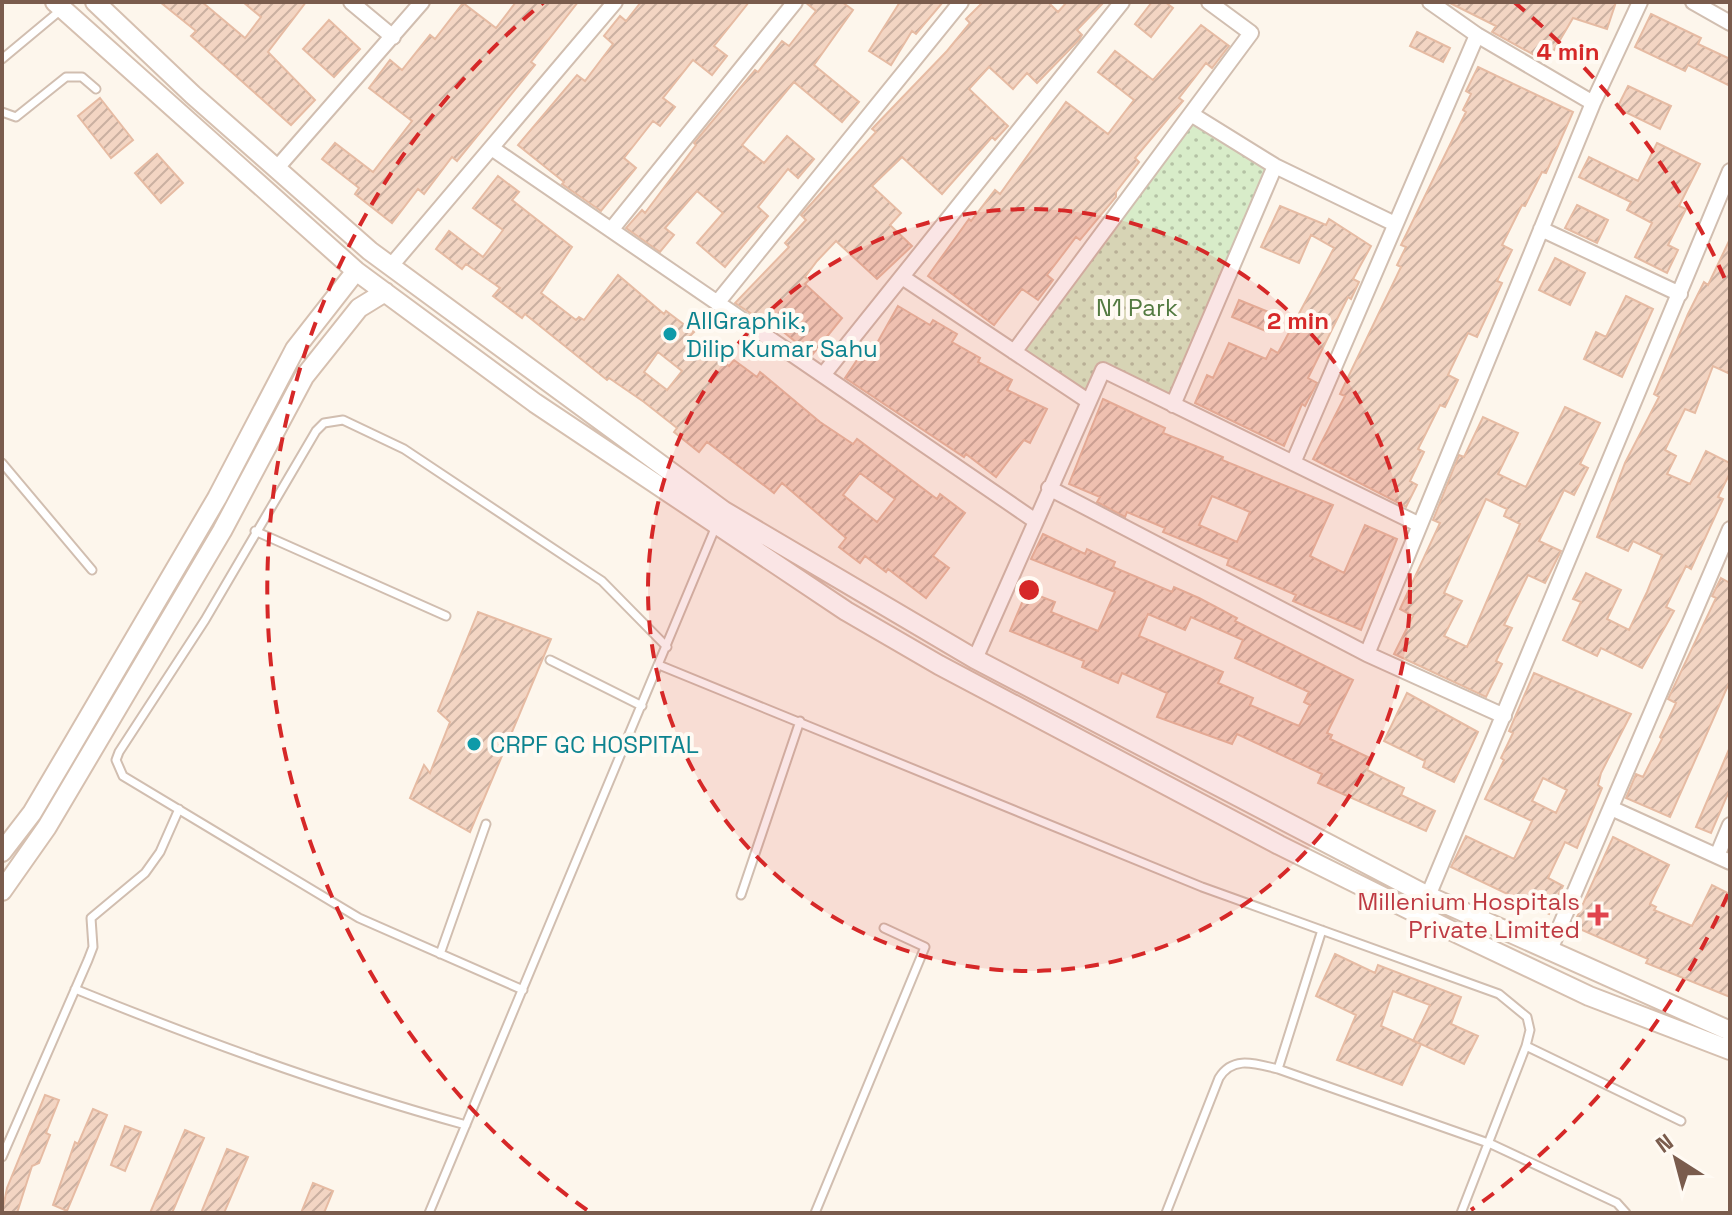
<svg xmlns="http://www.w3.org/2000/svg" width="1732" height="1215" font-family="'Space Grotesk',sans-serif">
	<style>
		.park { fill: url(#park-dots) }
		.building { fill: url(#building-hatch); stroke: #e6bba3; stroke-width: 2; fill-rule: evenodd }
		.lines { fill: none; stroke-linecap: round; stroke-linejoin: round }
		.lane-casing { stroke: #d1beb0; stroke-width: 11 }
		.street-casing { stroke: #d1beb0; stroke-width: 18 }
		.secondary-casing { stroke: #d6c0b0; stroke-width: 22 }
		.lane { stroke: #fff; stroke-width: 7 }
		.street { stroke: #fff; stroke-width: 14 }
		.secondary { stroke: #fff; stroke-width: 18 }
		.ring { fill: none; stroke: #d62828; stroke-width: 4; stroke-dasharray: 14 10 }
		.culture-dot { fill: #0f9aa8; stroke: #fffaf3; stroke-width: 3 }
		.health-dot { fill: #e0444e; stroke: #fffaf3; stroke-width: 3 }
		.labels { text-anchor: middle; dominant-baseline: central; stroke-width: 8; stroke-linejoin: round; paint-order: stroke }
		.park-label { font-size: 24px; fill: #537a41; stroke: #fffaf3 }
		.culture-label { font-size: 24px; fill: #0d838f; stroke: #fffaf3; text-anchor: start }
		.health-label { font-size: 24px; fill: #be3a42; stroke: #fffaf3; text-anchor: end }
		.centre { fill: #d62828; stroke: #fffaf3; stroke-width: 4 }
		.ring-label { font-size: 24px; text-anchor: middle; font-weight: bold; fill: #d62828; stroke: #fffaf3; stroke-width: 8; stroke-linejoin: round; paint-order: stroke }
	</style>
	<defs>
		<pattern id="park-dots" width="8" height="8" patternUnits="userSpaceOnUse" patternTransform="scale(2)"><rect width="8" height="8" fill="#d8ecc9"/><path d="M2 2h.1M6 6h.1" fill="none" stroke="#b4c2a5" stroke-width="1.8" stroke-linecap="round"/></pattern>
		<pattern id="building-hatch" width="6" height="6" patternUnits="userSpaceOnUse" patternTransform="scale(2)"><rect width="6" height="6" fill="#f3d5c3"/><path d="M-1 1l2-2M0 6l6-6M5 7l2-2" fill="none" stroke="#cab0a1"/></pattern>
	</defs>
	<rect width="100%" height="100%" fill="#fdf6ec"/>
	<path class="park" d="M1191,114L1275,166L1173,405L1103,371L1088,401L1014,352Z"/>
	<path class="building" d="M160,2H202L245,38L261,17L243,2H306L268,52L315,100L291,125L191,36L196,31Z
		M516,2H578L531,62L535,65L457,161L452,157L424,194L418,189L392,223L355,194L359,188L322,159L335,143L373,172L412,121L369,88L390,60L402,70L430,35L435,39L463,3L496,28Z
		M641,2H749L714,46L727,56L712,75L693,60L663,98L675,107L660,126L653,121L624,158L636,168L601,211L562,184L564,182L518,145L577,75L585,81L613,44L604,36L620,16L626,21Z
		M805,2H842L853,10L814,65L859,102L842,122L794,82L742,145L764,163L787,136L814,159L798,178L788,169L758,207L768,216L725,267L697,243L723,213L697,191L665,228L674,235L660,252L626,228L642,210L645,213L696,145L694,143L755,70L758,72L782,41L789,46L816,11Z
		M900,2H943L916,34L912,31L891,65L869,51Z
		M983,2H1048L1058,12L1067,2H1104L1077,30L1082,35L1079,40L1037,83L1027,73L1013,89L989,67L969,89L1008,126L995,140L992,137L942,194L902,157L872,186L901,213L890,225L912,246L877,279L836,241L817,261L805,277L809,280L805,284L842,318L812,355L770,321L767,324L735,303L789,247L785,243L806,220L801,215L876,132L872,129L947,51L970,23L966,19Z
		M1152,2H1165L1173,8L1151,37L1135,24Z
		M1448,2H1616L1607,29L1573,18L1547,62L1492,32L1496,26Z
		M1651,14L1701,38L1698,44L1730,59V86L1688,65L1685,71L1635,47Z
		M329,20L360,49L334,77L303,49Z
		M1201,25L1229,46L1212,68L1206,63L1179,98L1183,101L1135,158L1139,162L1116,192V197L1080,240L1076,237L1047,275L1053,280L1038,300L1022,289L994,325L928,276L969,219L971,221L995,190L1000,194L1066,102L1108,134L1134,100L1098,72L1115,51L1153,80Z
		M1417,32L1450,48L1443,62L1410,46Z
		M1478,67L1573,112L1546,173L1542,172L1525,206L1522,205L1502,245L1512,250L1497,281L1502,283L1477,337L1468,333L1448,375L1458,380L1445,407L1440,405L1418,449L1424,452L1410,481L1417,485L1406,507L1313,459L1345,396L1340,394L1401,267L1397,265L1406,247L1401,245L1466,112L1463,110L1471,94L1466,91Z
		M1628,86L1671,106L1660,129L1617,108Z
		M100,98L133,140L111,158L78,116Z
		M1657,143L1700,164L1679,206L1686,209L1668,245L1678,250L1667,273L1635,257L1652,223L1627,210L1631,202L1579,177L1589,157L1638,181Z
		M157,154L183,183L161,203L135,173Z
		M498,176L519,192L512,200L572,247L541,293L576,320L579,317L584,320L618,275L664,314L666,311L694,332L690,336L729,366L734,360L757,377L760,372L820,422L853,444L857,439L937,499L940,494L965,513L933,556L949,568L926,598L888,569L886,572L865,556L860,563L839,547L846,538L782,483L774,493L707,442L699,452L674,432L677,428L644,402L609,378L607,380L525,314L522,318L493,296L500,288L466,264L462,269L436,249L449,231L483,257L503,230L473,208ZM658,352L682,371L667,390L644,372ZM860,473L895,499L877,522L843,495Z
		M1577,205L1608,220L1597,243L1565,228Z
		M1280,206L1326,225L1329,219L1371,246L1353,279L1359,282L1351,299L1348,297L1308,378L1317,383L1305,406L1302,404L1284,446L1195,403L1207,375L1213,378L1229,343L1266,359L1271,349L1278,353L1334,248L1311,235L1299,263L1261,247Z
		M1730,239V374L1713,366L1695,413L1685,409L1665,450L1676,456L1667,474L1690,484L1706,451L1730,463V473L1718,497L1723,499L1691,569L1686,566L1666,607L1674,611L1642,668L1601,648L1597,656L1563,640L1581,602L1573,599L1586,573L1621,590L1607,619L1629,630L1647,592L1662,555L1633,541L1628,551L1597,537L1625,463L1659,397L1654,394L1688,314L1704,282L1708,285Z
		M1555,258L1585,273L1570,305L1539,290Z
		M1626,296L1653,309L1622,377L1584,359L1596,332L1606,337Z
		M1239,300L1276,315L1268,332L1232,317Z
		M898,306L930,325L933,320L957,334L952,342L980,358L978,362L1012,380L1007,390L1047,409L1030,443L1024,440L996,477L966,454L964,457L845,378L865,348L872,352Z
		M1103,399L1165,428L1163,433L1223,457L1222,460L1333,505L1310,556L1344,573L1365,525L1397,539L1361,630L1293,601L1296,595L1227,565L1229,559L1163,532L1165,528L1127,512L1125,517L1097,502L1100,497L1069,484ZM1212,496L1250,512L1237,542L1199,525Z
		M1565,407L1600,423L1580,464L1588,468L1574,495L1564,490L1539,541L1561,551L1545,583L1528,575L1504,625L1512,628L1496,661L1502,664L1486,697L1394,654L1413,616L1400,609L1440,523L1433,520L1459,455L1464,457L1483,417L1518,433L1498,474L1526,487ZM1486,499L1507,509L1504,516L1520,524L1467,647L1444,636L1462,601L1444,593Z
		M1043,534L1085,554L1087,549L1115,562L1113,567L1172,592L1174,587L1199,598L1237,618L1235,621L1353,680L1327,733L1332,735L1330,739L1372,759L1367,770L1404,788L1401,795L1435,811L1426,831L1318,783L1322,774L1237,734L1232,744L1157,717L1167,693L1122,673L1118,683L1082,667L1084,661L1010,631L1027,591L1055,602L1051,612L1098,631L1115,592L1031,559ZM1148,614L1185,630L1191,617L1243,640L1235,658L1309,692L1304,702L1310,705L1299,726L1250,705L1253,698L1218,683L1223,672L1139,636Z
		M1721,578L1730,583V681L1670,817L1626,798L1636,774L1643,777L1662,739L1660,737L1676,703L1668,699L1716,598L1712,596Z
		M478,612L551,639L470,832L410,798L424,765L430,773L450,722L438,711Z
		M1534,673L1631,714L1601,773L1598,785L1602,788L1577,848L1565,842L1548,878L1563,886L1549,914L1451,867L1466,836L1514,859L1532,821L1485,799L1504,760L1501,758L1513,733L1509,731ZM1543,778L1567,790L1556,813L1532,801Z
		M1407,693L1478,732L1454,782L1423,767L1425,761L1384,741Z
		M1730,747V789L1711,833L1696,827Z
		M1613,837L1669,865L1650,904L1656,907L1654,910L1692,926L1712,885L1730,894V997L1646,963L1648,959L1573,926Z
		M1335,954L1375,973L1378,965L1461,997L1451,1024L1478,1036L1464,1064L1421,1044L1402,1085L1337,1060L1356,1015L1316,996ZM1393,991L1430,1005L1413,1041L1421,1044L1381,1026Z
		M45,1095L59,1100L46,1133L50,1135L39,1163L32,1166L17,1213H2L7,1188Z
		M93,1109L107,1115L67,1211L53,1205L75,1142L78,1144Z
		M125,1126L141,1132L125,1171L111,1165Z
		M185,1130L204,1138L172,1213H150Z
		M227,1149L248,1157L224,1213H201Z
		M313,1183L333,1191L324,1213H301Z"/>
	<g class="lines">
		<defs>
			<path id="lane" d="M2,59L62,9
				M2,112L16,117L66,77H82L96,89
				M2,463L92,570
				M255,531L446,616
				M550,660L642,706
				M659,665L1202,887L1499,994L1527,1017L1530,1030L1526,1046L1461,1213
				M741,895L800,721
				M440,954L486,824
				M75,989C203,1041 333,1089 466,1125
				M523,990L359,918L123,776L116,760L119,752L205,620L316,431L324,423L343,420L404,449L602,581L667,647
				M1526,1046L1681,1121
				M1278,1069L1322,930
				M2,1157L88,960L93,947L91,918L145,873L160,852L179,809
				M429,1213L716,526
				M815,1213L925,947L884,928
				M1166,1213L1219,1078C1233,1055 1256,1064 1278,1069L1491,1144L1617,1203L1626,1213"/>
			<path id="street" d="M351,2L393,37
				M1430,2L1477,35L1593,103
				M1693,2L1730,23
				M1191,114L1275,166L1395,224
				M493,149L1034,520
				M276,169L422,2
				M1541,229L1680,294
				M611,230L795,2
				M390,267L615,2
				M902,277L1088,401
				M717,303L961,2
				M1014,352L1251,33L1209,2
				M823,375L1122,2
				M1173,405L1275,166
				M1293,463L1477,35
				M1049,488L1367,654L1504,716
				M1367,654L1593,103L1640,2
				M975,659L1103,370L1420,525
				M1611,808L1730,862
				M1717,856L1730,825
				M1428,896L1730,171
				M1549,952L1730,529"/>
			<path id="secondary" d="M55,2L356,271L535,403L846,611L939,665L1279,845L1452,931L1589,996L1730,1050
				M95,2L193,95L370,251L724,511L975,659L1428,896L1730,1031
				M2,852L32,813L71,747L217,498L295,349L356,271
				M2,891L47,827L222,531L304,377L359,308L385,292"/>
		</defs>
		<use href="#lane" class="lane-casing"/>
		<use href="#street" class="street-casing"/>
		<use href="#secondary" class="secondary-casing"/>
		<use href="#lane" class="lane"/>
		<use href="#street" class="street"/>
		<use href="#secondary" class="secondary"/>
	</g>
	<circle cx="1029" cy="590" r="381" fill="#d62828" fill-opacity=".12"/>
	<g class="ring">
		<circle cx="1029" cy="590" r="381"/>
		<path d="M1728 894A762 762 0 0 1 1471 1210M587 1210A762 762 0 0 1 544 2M1514 2A762 762 0 0 1 1728 286"/>
	</g>
	<g class="culture-dot">
		<circle cx="670" cy="334" r="8"/>
		<circle cx="474" cy="744" r="8"/>
	</g>
	<path class="health-dot" d="M1594 903h8v8h8v8h-8v8h-8v-8h-8v-8h8z"/>
	<g class="labels">
		<g class="park-label">
			<text x="1137" y="307">N1 Park</text>
		</g>
		<g class="culture-label">
			<text x="686" y="320">AllGraphik,<tspan x="686" dy="28">Dilip Kumar Sahu</tspan></text>
			<text x="490" y="744">CRPF GC HOSPITAL</text>
		</g>
		<g class="health-label">
			<text x="1580" y="901">Millenium Hospitals<tspan x="1580" dy="28">Private Limited</tspan></text>
		</g>
	</g>
	<circle cx="1029" cy="590" r="12" class="centre"/>
	<g class="ring-label">
		<text x="1568" y="60">4 min</text>
		<text x="1298" y="329">2 min</text>
	</g>
	<rect width="1732" height="1215" fill="none" stroke="#7a5c4d" stroke-width="8"/>
	<g transform="translate(1676 1159) rotate(324)" stroke="#fffaf3" stroke-width="6" paint-order="stroke">
	<path d="M0-6L14 30L0 20L-14 30Z" fill="#7a5c4d"/>
	<text y="-12" font-size="22" font-weight="bold" text-anchor="middle" fill="#7a5c4d">N</text>
	</g>
</svg>
